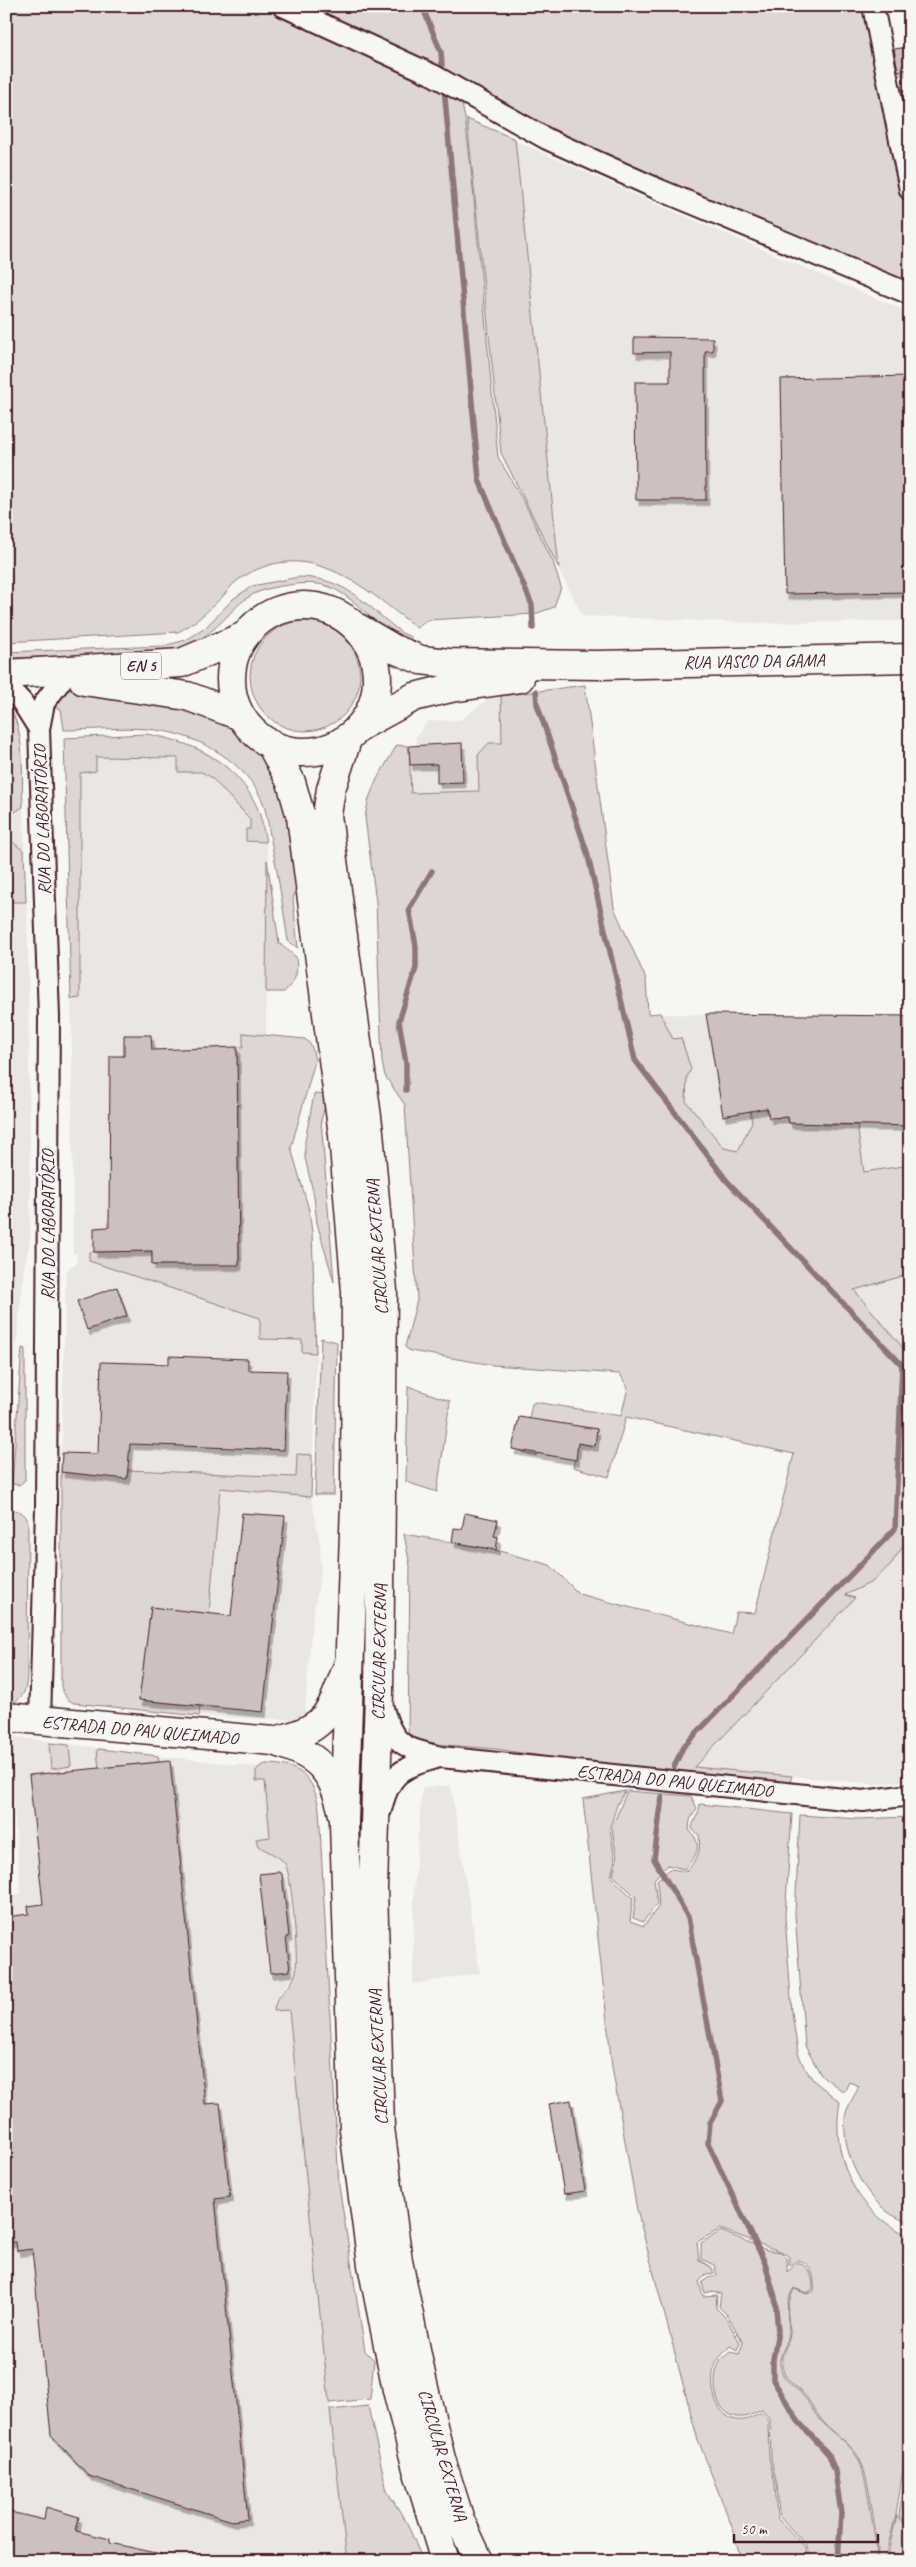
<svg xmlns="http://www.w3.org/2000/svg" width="916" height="2567" font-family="Caveat,sans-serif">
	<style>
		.built { fill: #e9e6e3 }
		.green { fill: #ddd6d5; stroke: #947a80 }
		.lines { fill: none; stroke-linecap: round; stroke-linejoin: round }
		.stream { stroke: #8e747a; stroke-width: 5.5 }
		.building { fill: #ccc1c0; stroke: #4a1f2b; filter: url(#shadow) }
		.street-casing { stroke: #4a1f2b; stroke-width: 24 }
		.secondary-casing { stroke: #4a1f2b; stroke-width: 31 }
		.primary-casing { stroke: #4a1f2b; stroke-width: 31 }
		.street { stroke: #f6f6f2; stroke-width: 20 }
		.secondary { stroke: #f6f6f2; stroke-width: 28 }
		.primary { stroke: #f6f6f2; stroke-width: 28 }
		.labels { text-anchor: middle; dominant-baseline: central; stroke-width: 4.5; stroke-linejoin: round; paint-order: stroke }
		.shield { fill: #f6f6f2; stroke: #7e6067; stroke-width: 1 }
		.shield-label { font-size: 16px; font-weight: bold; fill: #4a1f2b }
		.street-label { font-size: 18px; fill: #4a1f2b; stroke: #f6f6f2 }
	</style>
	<defs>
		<filter id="shadow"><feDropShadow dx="3" dy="5.5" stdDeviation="0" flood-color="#0004"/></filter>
	</defs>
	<rect width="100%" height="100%" fill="#f6f6f2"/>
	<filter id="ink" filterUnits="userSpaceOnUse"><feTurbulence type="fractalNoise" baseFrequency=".02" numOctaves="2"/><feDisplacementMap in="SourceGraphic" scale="10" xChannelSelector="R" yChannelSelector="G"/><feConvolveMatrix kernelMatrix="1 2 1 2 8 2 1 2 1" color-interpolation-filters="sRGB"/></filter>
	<g filter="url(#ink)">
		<path class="built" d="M467,119L661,206L910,313V621L758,623L583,616L541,537L501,453L486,272Z
			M492,696H501L502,743L480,791L411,793L409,746H416V737L428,721L460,720Z
			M6,702L15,715L20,734L28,942L30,1186V1241L24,1267L6,1453Z
			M146,734L168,737L205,751L224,764L240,780L254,801L266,841L279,943L296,957L298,973L294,982L284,992L266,993V1035L305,1039L311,1044L313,1051L315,1061L291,1148L309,1210L312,1232L317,1337L311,1497L320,1543L321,1572L312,1622L304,1720L199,1716L209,1614L61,1472L66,1273L71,1266L77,1263V1254L73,1253L72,1038L64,738Z
			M648,1014L910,1016V1356L724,1148L652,1057Z
			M910,1536V1781L875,1784L694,1767L855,1598L844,1595L904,1546Z
			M8,1736L158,1756L252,1766L259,1767L256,1771V1781H265L270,1838L257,1845L284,1862L287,1868L295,1936L296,1972L274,2002V2011L289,2010L347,2561H6V1858L9,1895L21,1894Z
			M451,1785L480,1973L413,1984L414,1890L422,1788Z"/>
		<path class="green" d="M6,6H863L896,153L910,224V281L907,283C753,223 601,159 456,78L465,118L471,168L498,457L525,504L553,562L561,587L554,607L535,614L427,620L417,628C363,587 308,533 238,580C232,584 228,591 222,597C208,611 196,623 178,632L6,642Z
			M467,119L515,139L559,568L501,453Z
			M299,577C348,578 366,606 402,633L411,637V642C378,634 361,600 330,587C317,582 302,583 289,585C237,591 241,609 204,637C192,646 178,650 163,653L6,658V652L163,646L186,640L204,629L233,599L252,586Z
			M250 676a55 55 0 1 1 110 0a55 55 0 1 1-110 0Z
			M585,685L614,908L646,979L648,1014L660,1013L673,1039L681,1038L691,1069L687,1077L686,1101L724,1148L738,1151L752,1122L734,1015L769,1117H788L789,1123H807L823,1117V1125H857L864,1172L910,1165V1274L854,1290L910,1356V1536L891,1564L872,1582L845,1595L855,1598L694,1767L792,1776L790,1782L725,1778L580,1762L496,1749L422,1743L408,1736L410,1566L404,1534L492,1549L550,1565L579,1594L731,1634L736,1612L755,1613L794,1454L626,1417L609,1477L573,1467L578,1443L594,1446L597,1429L541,1421L536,1456L522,1452L532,1404L535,1402L621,1416L628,1388L620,1374L493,1365L410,1351L405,1347L417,1300L405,1105L385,1076L382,1062L376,902L365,817L369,798L377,779L397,745L409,746L411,793L479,791L478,755L489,743H502L501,696Z
			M68,690L124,694L215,717L242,737L272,767L283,785L300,866L293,900L298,948L288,941C283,907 278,874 271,840C268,826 267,809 260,796C240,756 190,732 147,729C120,727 91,730 64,730L61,709L51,708L60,695Z
			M6,702C27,731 21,772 23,807L8,816Z
			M146,734C190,741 232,760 254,801C261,813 263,828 266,842L246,841V829H250V819L211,777L201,772H178V758L96,757V771L80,773V998L71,999L64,738Z
			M8,842L14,843L24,851L26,902H11Z
			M267,860L279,943L296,957C298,974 296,980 284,992H266Z
			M243,1033L305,1039C313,1045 313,1051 315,1061L291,1148L309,1210L312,1232L316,1353L302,1352V1340L260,1339V1318L89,1261V1252L152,1251V1265L239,1264L237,1047H243Z
			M314,1094L328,1095L321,1120L334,1282L317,1223L314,1196L305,1158V1141Z
			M321,1338L337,1342L334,1495H315Z
			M22,1348L25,1349V1480L19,1485L12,1484Z
			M408,1386L450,1401L437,1492L406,1482Z
			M297,1454L312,1455L311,1497L220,1488L209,1614L151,1607L140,1700L200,1706L199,1716L74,1703L67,1699L61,1687V1472L127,1478L128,1470L296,1477Z
			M8,1509C17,1510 26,1512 28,1522L27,1670C27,1685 26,1702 6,1704Z
			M49,1743L69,1745L71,1766L51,1769Z
			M99,1749L158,1756L159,1762L99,1768L97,1750Z
			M265,1764C299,1764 314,1776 319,1809L339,2186L365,2351L374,2360L370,2399L329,2403L289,2010L274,2011C274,1994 293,1988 296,1972C298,1958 292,1870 284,1862C277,1855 266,1851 258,1846L256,1839L270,1837L265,1781H256V1771L259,1767Z
			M625,1791L617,1805L610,1827L615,1860L611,1877L633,1898L630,1921L644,1926L659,1906L657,1880L670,1869L686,1871C698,1859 701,1853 699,1835L692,1829C693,1819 700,1814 700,1804L792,1814L785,1916L792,2012L798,2053L804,2067L814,2081L840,2102C830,2157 856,2214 910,2236V2424L896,2515L884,2561H877L878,2549C874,2526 870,2482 861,2462C853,2443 832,2434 820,2418C814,2410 809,2399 802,2392C792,2383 782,2378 782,2362C781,2351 789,2345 790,2334C791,2328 788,2324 788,2319C786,2309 790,2298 794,2289L807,2294L814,2291C815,2278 812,2263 798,2260L789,2266V2257C781,2249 774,2250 765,2246C750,2240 735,2234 720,2229L697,2242L699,2260L712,2268L714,2273L706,2274L699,2282L703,2296L717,2295L716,2308L727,2319L740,2343L737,2350L730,2346C726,2351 720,2356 717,2361C706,2381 715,2424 744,2420C750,2419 757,2415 762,2413L768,2421L769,2458L775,2484L777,2518L805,2547L811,2561H741L734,2532L697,2437L637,2210L612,2067L583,1799Z
			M627,1791L691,1796L697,1808L690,1820L689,1830C704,1844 697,1857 684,1869L668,1865L654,1879L657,1904L643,1922L633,1918L636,1897L613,1875L617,1859L612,1827Z
			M800,1815L858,1819L910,1817V2224C901,2219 890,2215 883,2208C859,2187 842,2150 845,2118C846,2107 855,2096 859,2086L849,2082L844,2092L821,2075L805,2046L795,1914Z
			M721,2231L767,2250L781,2252L787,2258V2272L798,2262C810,2266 813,2277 813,2289L807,2293L794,2288C783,2306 789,2313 789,2332C789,2344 779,2351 780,2364C782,2380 790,2383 801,2393C809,2401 813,2413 821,2421C834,2434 852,2444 860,2463C868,2482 872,2526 877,2549L875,2561H813L806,2545L779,2516L777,2485L771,2459L770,2419L762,2410C757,2412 750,2416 744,2417C715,2420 710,2382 719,2363C721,2359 727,2355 730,2352L739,2354L743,2343L728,2316L719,2307L721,2294L713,2291L705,2293L702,2283L708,2278L717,2275L714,2265L701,2259V2243Z
			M368,2406L387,2491L407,2523L423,2561H347L330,2410Z
			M910,2444V2532L899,2515Z
			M897,2515L910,2534V2561H886Z"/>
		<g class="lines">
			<path class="stream" d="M422,6L441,52L442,66
				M444,87L479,480L532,605L533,628
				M536,691L537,704L587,852L635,1060L727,1181L902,1365L895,1529L683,1747L674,1767
				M406,1090V1063L399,1021L416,968V946L409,909L432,871
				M662,1797L654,1859L688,1917L722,2101L710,2123L708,2143L765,2263L775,2297L778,2331L773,2359V2380L798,2421L829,2455L835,2471L841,2513L838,2561"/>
		</g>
		<path class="building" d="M910,47V69L898,71L894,49Z
			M634,337L713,338V351H705L706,500H636L635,382H670V352L634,353Z
			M910,376V592L785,594L781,379Z
			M462,743L463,782L437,783V764L410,765L409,746Z
			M706,1014L910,1016V1126L789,1123L788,1117L769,1118L767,1108L723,1116Z
			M124,1035H151L152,1050L237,1047L239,1265H152V1251L94,1252V1228L109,1227L110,1056H124Z
			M117,1287L127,1316L87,1330L77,1301Z
			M169,1356L248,1359V1370L287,1371L284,1450L130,1444L127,1479L61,1472L62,1453L98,1454L101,1362L169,1364Z
			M519,1417L597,1429L595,1446L578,1443L576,1460L512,1449Z
			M242,1513L285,1516L263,1712L139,1700L151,1607L231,1616Z
			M465,1513L498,1520L494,1536L498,1537L496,1550L452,1542L454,1528L462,1529Z
			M170,1761L205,2104L220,2103L230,2197L215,2199L248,2519L232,2521L89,2476L51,2435L32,2249L17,2251L16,2242H8L6,2228V1917L29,1914L28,1906L43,1904L29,1775Z
			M279,1872L282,1874L289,1936L286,1937L290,1971L270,1973L259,1874Z
			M571,2100L585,2191L564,2194L549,2104Z
			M46,2507L79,2517L76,2531L110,2539V2543L161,2554L160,2561H6V2511L44,2520Z"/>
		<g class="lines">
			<defs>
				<path id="street" d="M283,6L433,75L547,139L660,190L910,294
					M873,6L910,190
					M6,685L22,702L39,729
					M383,1708C393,1746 405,1748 441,1757L863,1801L910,1795
					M40,1721L46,1507L49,1017L39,729L44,703L63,678
					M381,1810C390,1771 403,1768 439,1757"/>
				<path id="secondary" d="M358,628L394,649L421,660L449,663L598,665L910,658
					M359,727L414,697L451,688L520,678
					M6,1717L273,1741C317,1754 334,1770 343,1815
					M273,1741C327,1730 330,1714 348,1665"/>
				<path id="primary" d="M231 679a73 73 0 1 1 146 0a73 73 0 1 1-146 0Z
					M6,674L181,663L245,636
					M84,681L187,696L241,716
					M348,737L331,789L327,815L369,1132L383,1291L379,1692L373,1889L380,2128L398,2261L423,2384L441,2459L460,2520L479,2561
					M270,743L291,782L301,817L343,1135L356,1292L355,1503L344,1823L354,2130L372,2265L397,2390L417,2469L445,2561"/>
			</defs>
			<use href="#street" class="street-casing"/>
			<use href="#secondary" class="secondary-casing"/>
			<use href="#primary" class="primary-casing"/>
			<use href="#street" class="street"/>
			<use href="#secondary" class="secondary"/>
			<use href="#primary" class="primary"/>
		</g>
	</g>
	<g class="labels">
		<rect class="shield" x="121" y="652.5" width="40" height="27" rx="4"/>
		<g class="shield-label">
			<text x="141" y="666">EN 5</text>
		</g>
		<g class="street-label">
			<text transform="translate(754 661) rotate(-1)">RUA VASCO DA GAMA</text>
			<text transform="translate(42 820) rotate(-92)">RUA DO LABORATÓRIO</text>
			<text transform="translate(48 1225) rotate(-90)">RUA DO LABORATÓRIO</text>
			<text transform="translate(377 1247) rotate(-94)">CIRCULAR EXTERNA</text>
			<text transform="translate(379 1652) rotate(-89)">CIRCULAR EXTERNA</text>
			<text transform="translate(140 1730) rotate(5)">ESTRADA DO PAU QUEIMADO</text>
			<text transform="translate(675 1781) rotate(6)">ESTRADA DO PAU QUEIMADO</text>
			<text transform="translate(378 2057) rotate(-93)">CIRCULAR EXTERNA</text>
			<text transform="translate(443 2455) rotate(74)">CIRCULAR EXTERNA</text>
		</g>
	</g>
	<rect width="916" height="2567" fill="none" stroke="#f6f6f2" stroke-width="25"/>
	<rect x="12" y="12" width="891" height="2542" fill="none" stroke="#4a1f2b" stroke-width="2" filter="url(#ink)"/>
	<path d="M734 2534v8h144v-8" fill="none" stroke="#4a1f2b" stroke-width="2.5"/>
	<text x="741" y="2534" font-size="15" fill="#4a1f2b" stroke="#f6f6f2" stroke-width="4" paint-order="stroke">50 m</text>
</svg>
